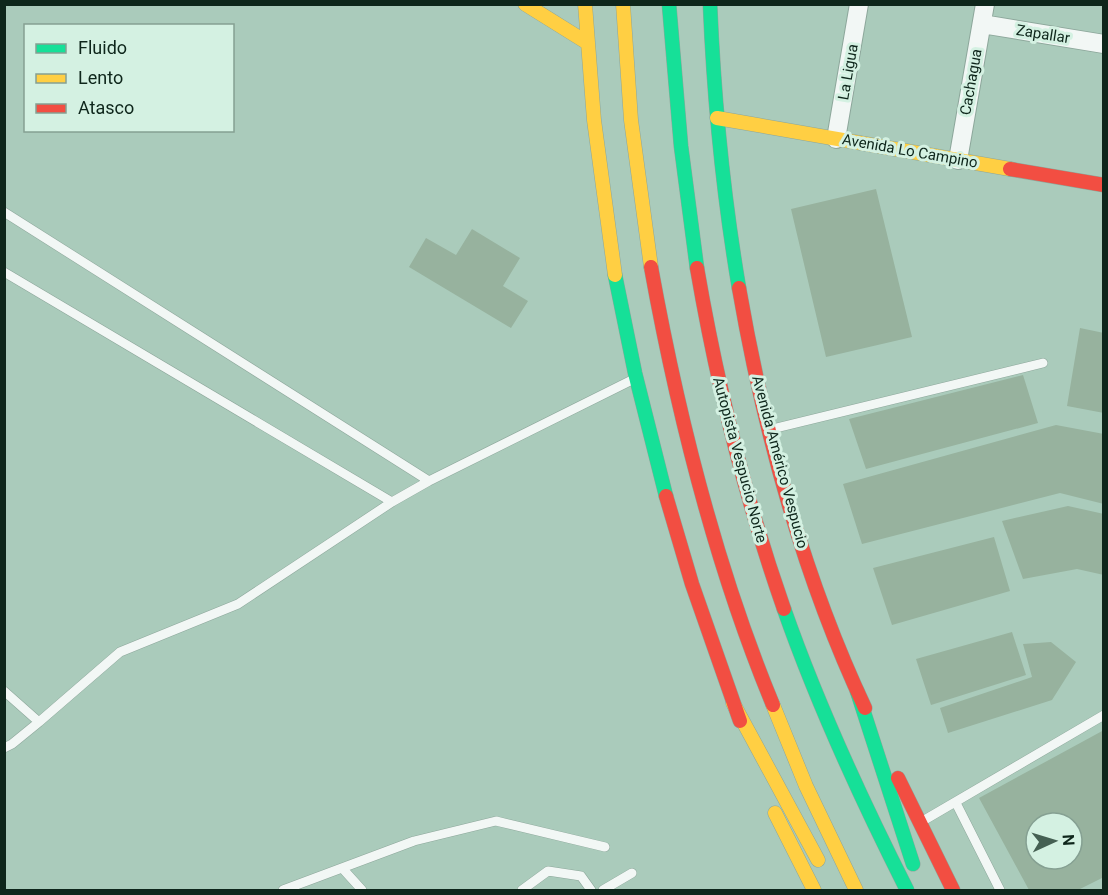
<svg xmlns="http://www.w3.org/2000/svg" width="1108" height="895" font-family="Roboto,sans-serif">
	<style>
		.building { fill: #97b29e; fill-rule: evenodd }
		.lines { fill: none; stroke-linecap: round; stroke-linejoin: round }
		.lane-casing { stroke: #8da79b; stroke-width: 10 }
		.street-casing { stroke: #8da79b; stroke-width: 20 }
		.fast-casing { stroke: #8da79b; stroke-width: 15 }
		.slow-casing { stroke: #8da79b; stroke-width: 15 }
		.jam-casing { stroke: #8da79b; stroke-width: 15 }
		.lane { stroke: #f2f7f5; stroke-width: 9 }
		.street { stroke: #f2f7f5; stroke-width: 18 }
		.fast { stroke: #16e098; stroke-width: 14 }
		.slow { stroke: #ffcf43; stroke-width: 14 }
		.jam { stroke: #f24e42; stroke-width: 14 }
		.labels { text-anchor: middle; dominant-baseline: central; stroke-width: 6; stroke-linejoin: round; paint-order: stroke }
		.street-label { font-size: 15px; fill: #0e261b; stroke: #d4f1e2 }
	</style>
	<rect width="100%" height="100%" fill="#aacbbb"/>
	<path class="building" d="M876,189L912,337L826,357L791,209Z
		M472,229L520,258L503,286L528,301L511,328L409,267L426,238L456,255Z
		M1080,328L1104,333V413L1067,406Z
		M1023,375L1038,423L866,469L849,419Z
		M1056,425L1104,434V504L1060,493L862,544L843,484Z
		M1068,506L1104,514V575L1077,569L1023,579L1002,521Z
		M994,537L1010,591L892,625L873,568Z
		M1012,632L1026,675L931,705L916,659Z
		M1051,642L1076,662L1052,700L948,733L940,708L1032,677L1023,644Z
		M1104,730V877L1078,890H1029L979,798ZM1036,823H1072V859H1036Z"/>
	<g class="lines">
		<defs>
			<path id="lane" d="M4,212L429,481
				M4,272L392,502
				M772,429L1043,363
				M4,691L39,722
				M4,748L12,744L39,722L120,652L238,604L392,502L429,481L632,380
				M956,803L1000,890
				M921,822L1104,715
				M343,869L362,890
				M283,890L414,841L496,821L605,847
				M522,890L548,871L581,876L591,890
				M603,890L632,873"/>
			<path id="street" d="M982,24L1104,44
				M836,139L859,4
				M958,160L985,4"/>
			<path id="fast" d="M669,4L681,146L697,268
				M710,4C714,100 723,194 739,288
				M615,275L635,373L666,496
				M784,609C818,706 861,799 907,890
				M857,691L913,864"/>
			<path id="slow" d="M525,4L586,42
				M585,4L594,120L615,275
				M623,4L631,120L651,267
				M717,118L1010,169
				M733,703L818,860
				M773,705L806,786L856,890
				M775,813L814,890"/>
			<path id="jam" d="M1010,169L1104,185
				M651,267C678,416 715,565 773,705
				M697,268C717,384 745,498 784,609
				M739,288C764,432 803,576 865,708
				M666,496L692,584L740,721
				M898,778L953,890"/>
		</defs>
		<use href="#lane" class="lane-casing"/>
		<use href="#street" class="street-casing"/>
		<use href="#fast" class="fast-casing"/>
		<use href="#slow" class="slow-casing"/>
		<use href="#jam" class="jam-casing"/>
		<use href="#lane" class="lane"/>
		<use href="#street" class="street"/>
		<use href="#fast" class="fast"/>
		<use href="#slow" class="slow"/>
		<use href="#jam" class="jam"/>
	</g>
	<g class="labels">
		<g class="street-label">
			<text transform="translate(1043 34) rotate(9)">Zapallar</text>
			<text transform="translate(848 72) rotate(-80)">La Ligua</text>
			<text transform="translate(971 82) rotate(-80)">Cachagua</text>
			<text transform="translate(910 151) rotate(10)">Avenida Lo Campino</text>
			<text transform="translate(740 460) rotate(75)">Autopista Vespucio Norte</text>
			<text transform="translate(780 462) rotate(75)">Avenida Américo Vespucio</text>
		</g>
	</g>
	<rect width="1108" height="895" fill="none" stroke="#0e261b" stroke-width="12"/>
	<rect x="24" y="24" width="210" height="108" fill="#d4f1e2" stroke="#85a092" stroke-width="1.5"/>
	<rect x="36" y="44" width="30" height="9" fill="#16e098" stroke="#85a092" stroke-width="1.5"/>
	<text x="78" y="54" font-size="18" fill="#0e261b">Fluido</text>
	<rect x="36" y="74" width="30" height="9" fill="#ffcf43" stroke="#85a092" stroke-width="1.5"/>
	<text x="78" y="84" font-size="18" fill="#0e261b">Lento</text>
	<rect x="36" y="104" width="30" height="9" fill="#f24e42" stroke="#85a092" stroke-width="1.5"/>
	<text x="78" y="114" font-size="18" fill="#0e261b">Atasco</text>
	<g transform="translate(1054 841) rotate(86)"><circle r="28" fill="#d4f1e2" stroke="#85a092" stroke-width="1.5"/>
	<path d="M0-4.5L10 22L0 15L-10 22Z" fill="#456053"/>
	<text y="-9" font-size="16" font-weight="bold" text-anchor="middle" fill="#0e261b">N</text>
	</g>
</svg>
